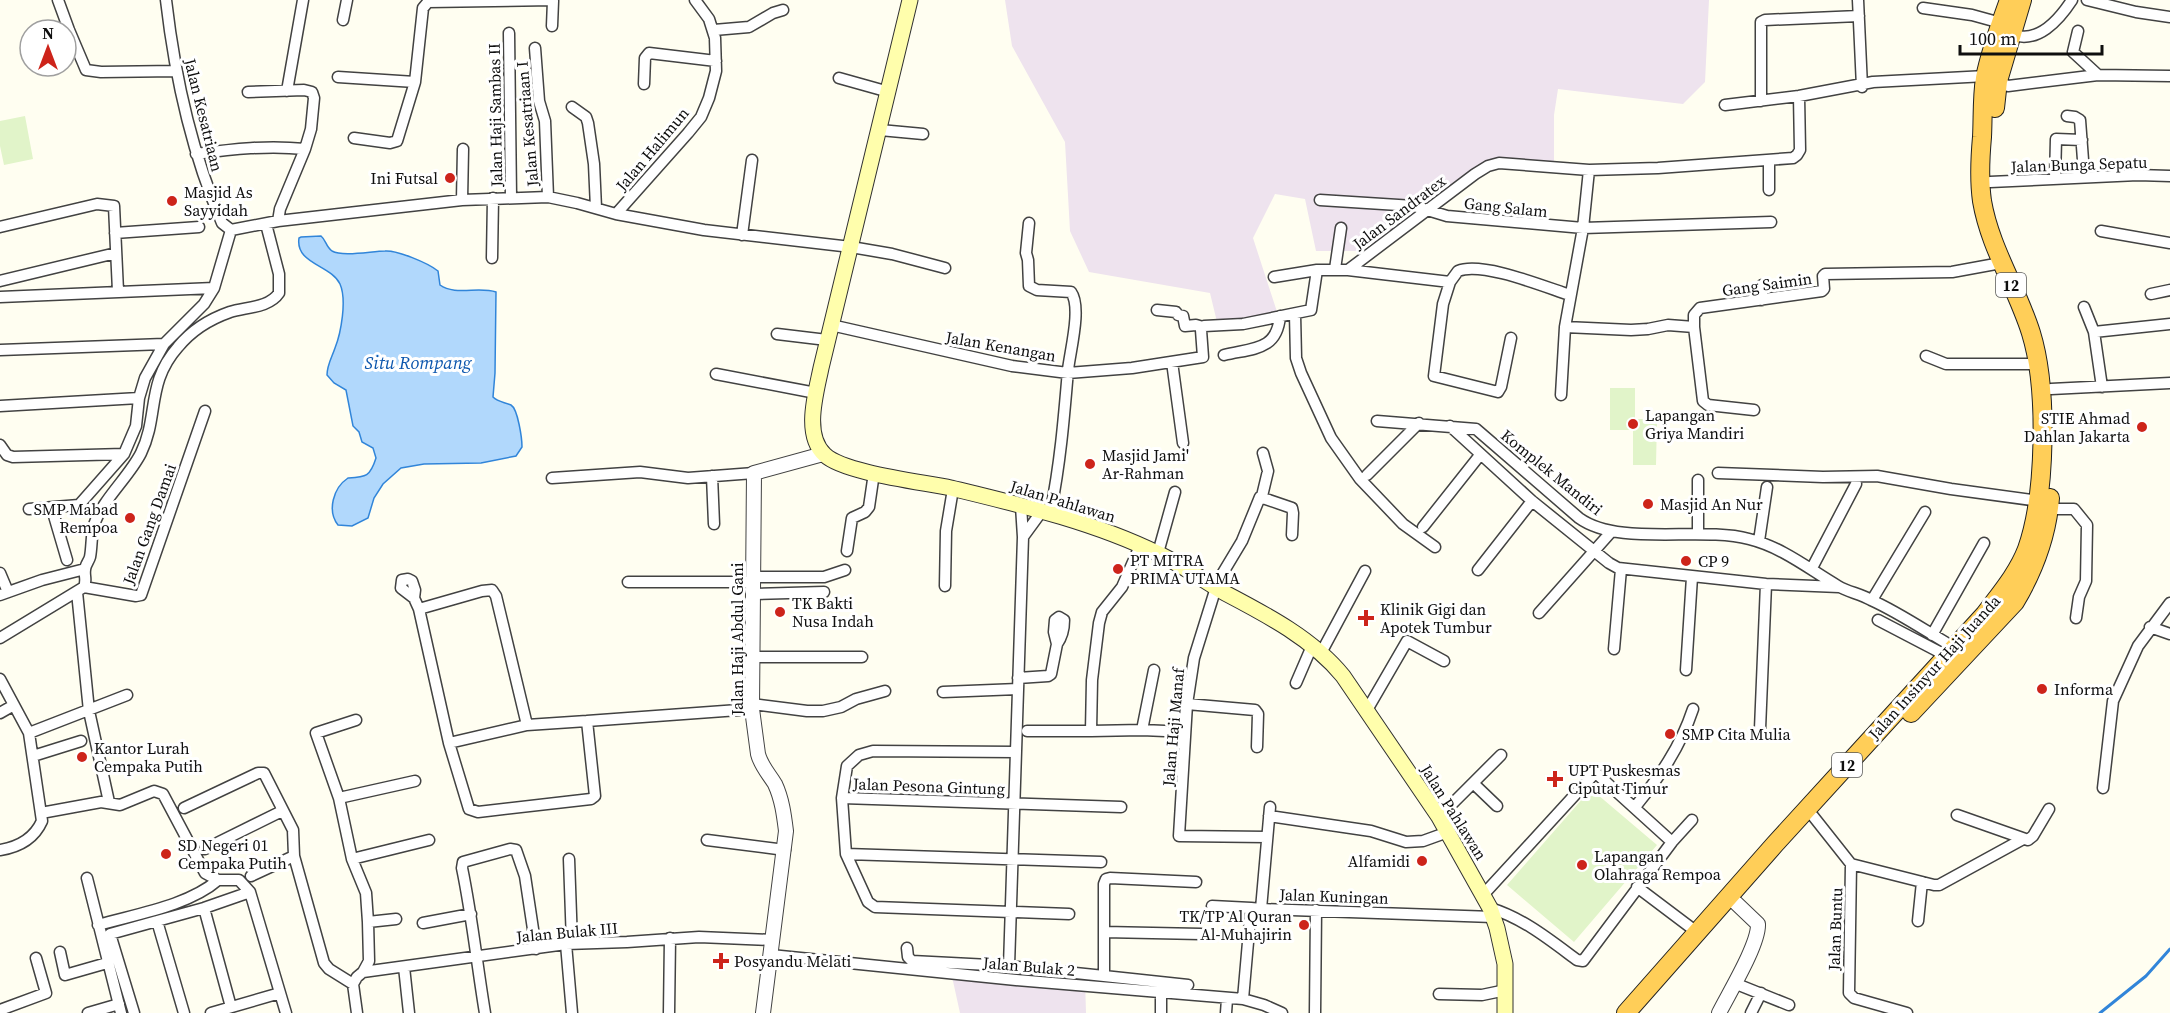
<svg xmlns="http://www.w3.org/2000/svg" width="2170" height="1013" font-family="'Source Serif 4',serif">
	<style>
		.industrial { fill: #eee3ee }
		.pitch { fill: #e1f4c9 }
		.water { fill: #b1d8fc; stroke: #3185d9; stroke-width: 1.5 }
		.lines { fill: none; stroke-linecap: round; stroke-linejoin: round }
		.stream { stroke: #3185d9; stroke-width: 3 }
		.minor-casing { stroke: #424242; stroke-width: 13 }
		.tertiary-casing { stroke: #424242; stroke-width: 16 }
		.secondary-casing { stroke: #313131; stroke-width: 17 }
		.trunk-casing { stroke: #202020; stroke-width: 20 }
		.minor { stroke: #fff; stroke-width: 10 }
		.tertiary { stroke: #fff; stroke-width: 14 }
		.secondary { stroke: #fffeac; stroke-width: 15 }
		.trunk { stroke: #ffce58; stroke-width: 18 }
		.poi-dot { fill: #cd241a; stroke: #fff; stroke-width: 2 }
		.labels { text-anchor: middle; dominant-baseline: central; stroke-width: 6; stroke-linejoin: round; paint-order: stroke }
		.shield { fill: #fff; stroke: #575757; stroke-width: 1.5 }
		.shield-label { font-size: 15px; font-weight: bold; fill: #0f0f0f }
		.street-label { font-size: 16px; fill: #0f0f0f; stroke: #fff }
		.poi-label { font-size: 16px; fill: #0f0f0f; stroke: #fff; text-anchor: start }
		.water-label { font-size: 18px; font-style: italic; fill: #0c56ad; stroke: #fff }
	</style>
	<rect width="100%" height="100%" fill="#fffef1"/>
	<path class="industrial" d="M1005,0H1709L1705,82L1683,104L1558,89L1554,115V161H1497L1401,230L1356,251H1316L1305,199L1275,194L1253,238L1279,318L1217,322L1210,293L1089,272L1070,231L1065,142L1012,46Z
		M951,972L1085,978L1086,1013H960Z"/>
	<path class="pitch" d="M25,116L33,159L4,165L0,146V121Z
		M1610,388H1635V419H1657L1656,465H1633V430H1610Z
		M1591,789L1657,845L1574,942L1507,885Z"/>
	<path class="water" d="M321,236C326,240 326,247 332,251C343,257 372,251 385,251C397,250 428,263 438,271L440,285C455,296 479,286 496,292L495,373L493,397C498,402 504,402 511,405C518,409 522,439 522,447L516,456L481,463L424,464L401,468L383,484L374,498L368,518L352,526L338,525C327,511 333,488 348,478C366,477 370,477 376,458L373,448L362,442L359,432L353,426L346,390L334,383L327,375C327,365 332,357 335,348C341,333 347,300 340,284C331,265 295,264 299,238L301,237Z"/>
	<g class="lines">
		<path class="stream" d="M2100,1013L2146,976L2170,949"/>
		<defs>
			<path id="minor" d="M58,0L69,30L86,70L101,72L176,71
				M166,0C175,78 191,151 222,223L231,230
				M1858,0L1862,87
				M2087,0L2136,12L2170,17
				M1923,8L1972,15L2001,23
				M343,20L347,0
				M552,26L553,1
				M714,30L749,27L773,13L783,10
				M2078,31L2073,52L2098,75
				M509,33L511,197
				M2011,34C2037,45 2059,20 2072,0
				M535,48L539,101L545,121L548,197
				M338,77L415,82
				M839,78L889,92
				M644,84L645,58L649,53L716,61
				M287,91L303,0
				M248,92L304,90L312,92L314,98L311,129L305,149L280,209L278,221
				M1761,101V22L1765,20L1859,16
				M1725,105L1799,96L1873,82L1986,76L2008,86L2098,75L2170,76
				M572,107L586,117L588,123L594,164L596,208
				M2067,116L2075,117L2080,120L2083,160
				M880,130L923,134
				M354,138L390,143L397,141L415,82L423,8L428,2L553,0
				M196,154C233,149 268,145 305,149
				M1769,160V190
				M2055,179L2056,139L2082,140
				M1990,182L2138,175L2170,176
				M462,200L463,149
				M1320,200L1414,206L1447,216L1583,228L1771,222
				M616,214L688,133L701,117L709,98L716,71L715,38L709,19L695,0
				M1029,223L1026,253L1028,260L1029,286L1037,290L1071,292C1082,307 1070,351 1068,370C1064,418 1060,466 1050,514
				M0,227L97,204L114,206L118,291
				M231,230L278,221L462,200L548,197L577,203L616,214L704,230L851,247L892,254L945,268
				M2101,231L2170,243
				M115,233L199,227
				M742,235L752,160
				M492,258L493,198
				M1335,269L1341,228
				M1348,270L1475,174L1488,166L1499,163L1589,170L1658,168L1793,158L1797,155L1800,150L1799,96
				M1274,277L1317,270
				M0,281L116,253
				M1450,282L1443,304L1434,376L1498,392L1501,387L1511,338
				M1762,285V300
				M2151,294L2170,290
				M0,297L214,288L231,230
				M2084,307L2094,332L2102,387
				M1157,310L1176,312L1178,315L1183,316L1185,326L1196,325L1203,327
				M1295,314L1296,358L1301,373L1331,438L1360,479L1403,524L1435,547
				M831,325L1012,366L1068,373L1132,368L1203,357L1201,330L1204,326L1243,324L1311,310L1317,270H1348L1450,282L1458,271C1482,261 1545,287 1570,295
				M1565,327L1631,330L1648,329L1668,325L1694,327V315L1700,308L1822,291L1824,289L1823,276L1825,274L1952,272L2001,263
				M1694,327L1703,401L1708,405L1754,410
				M2094,332L2170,324
				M777,334L827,340
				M0,350L164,344
				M1224,355C1253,348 1277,351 1280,316
				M1926,356L1946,364H2038
				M1172,362L1183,443
				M716,374L816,393
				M2051,389L2170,383
				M1561,395L1565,327L1583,228L1589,170
				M0,406L139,398
				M1377,421L1476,429L1579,518C1619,547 1700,526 1749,539C1782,547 1809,569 1838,586C1848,592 1861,594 1871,600C1900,613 1927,632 1955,648
				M1450,426L1532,501L1609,563L1618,568L1766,584L1839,587
				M0,445L7,455L13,457L124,454
				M1718,473L1823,477L1877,476L1951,489L2039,501
				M1367,475L1419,423
				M712,476L714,524
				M552,478L640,472L688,478L754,473
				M1698,480V534
				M1262,496L1268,471L1263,453
				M29,509L79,505L124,454L136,426L139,398L145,378L164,344L204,304L214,288
				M52,509L67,560
				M2049,509H2074L2087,525L2086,581L2079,597L2076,618
				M1423,527L1480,455
				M1023,537L1042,511
				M1759,541L1767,487
				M847,551L852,518L865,512L869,507L874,473
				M1158,553L1175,492
				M1812,568L1856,484
				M1478,570L1532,501
				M0,573L8,592
				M754,577H824L845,570
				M628,582H754
				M945,586L946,531L953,489
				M84,587L136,596L141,595L205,411
				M77,592L89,711L109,802
				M753,594L824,592
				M0,595L42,580L85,569
				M414,598L401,588L402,580L408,579L412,581L415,590L414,598L419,609
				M1872,600L1925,512
				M1539,613L1611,532
				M1878,620L1947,656
				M2150,627L2170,634
				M1932,635L1984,543
				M0,638L84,587C87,580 84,576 85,570C85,565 89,561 90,557C92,547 91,536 94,525C102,500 129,477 141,453C159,416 146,383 178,347C191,331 210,319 230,312C246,307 269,308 279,293V274L266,224
				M1614,649L1621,569
				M1321,653L1365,571
				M751,657H862
				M1686,670L1692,577
				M1018,678L1048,676L1051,674L1057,644L1054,632L1055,620L1059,617L1064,620C1064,629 1062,637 1057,644
				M0,679L29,733L42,821C34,839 19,847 0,850
				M1296,683L1312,646
				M943,692L1018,689
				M752,704L807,711H823L841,707L856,699L885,691
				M1187,704L1255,710L1258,714L1257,747
				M1367,710L1407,641L1444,661
				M0,713L14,705
				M356,720L316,733L339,798L352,859L429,840
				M587,721L752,709
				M1760,729L1766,584
				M1142,730L1165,731
				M1027,731H1091L1092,680L1099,623L1102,612L1122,587L1140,546
				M1091,731L1142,730L1154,670
				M29,733L127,695
				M449,743L527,725L587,721L595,796L591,799L478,812L469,809L449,743L419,609L482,591L492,590L496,596L527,725
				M1016,752L873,751L859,755L847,766L842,798L846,854L868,902L875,907L1069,914
				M33,756L81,741
				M1473,783L1497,806
				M2103,788L2113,701L2138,646L2170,603
				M339,798L415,781
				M842,798L1121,807
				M1270,807L1261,909L1493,917
				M1635,807C1660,776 1680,748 1693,709
				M184,808L258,773H264L293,830L294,856L324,963L329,969L353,984
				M41,813L101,802L120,805L154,791L163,794L205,873L218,880H239L250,892L286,1013
				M1957,815L2028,840L2033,836L2049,809
				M1269,816L1371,831L1406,842L1423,841L1448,832
				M1813,816L1851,864L1849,993L1854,998L1907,1013
				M1439,817L1501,755
				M1267,837L1179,836L1187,704L1194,658L1218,581L1242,541L1260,497L1292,508L1293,513L1292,535
				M707,840L785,850
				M205,849L282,811
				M846,854L1101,862
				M352,859L366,893L368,922L369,961L363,972L357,977L353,984L357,1013
				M569,859L572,943
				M1851,864L1934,885H1939L2023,839
				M251,876L294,856
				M87,878L121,1013
				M1637,887L1698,933
				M1483,895L1594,774H1597L1672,842
				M1212,906L1251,908
				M204,908L231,1007
				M1490,908C1523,918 1550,940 1577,960L1583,961L1672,842L1692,820
				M157,921L184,1013
				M1918,921L1922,882
				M368,922L396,919
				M423,923L471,914
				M98,925C136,914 188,906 218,880
				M1104,932L1201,934
				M566,944L572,1013
				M907,948L908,957L912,961L1009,966L1104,976
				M60,952L65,975L107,963
				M771,955L1016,980L1243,999L1264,1005L1282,1013
				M1009,966L1023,537L1021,506
				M404,967L409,1013
				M363,972L566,944L627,942L699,937L773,940
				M1734,983L1789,1005
				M1188,985L1104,976V884L1106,879L1110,878L1196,882
				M1439,994L1482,995L1506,990
				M1243,999L1251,908L1261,909
				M0,1010L46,993L36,958
				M88,1013L119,1004
				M134,1013L110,934L204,908L250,892
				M211,1013L280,993
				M485,1013C477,965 472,916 462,868L463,862L510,849L516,850L525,876L536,949
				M669,1013L670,938
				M1161,1013V991
				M1226,1013L1227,999
				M1315,1013L1316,910
				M1751,1013L1761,993"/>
			<path id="tertiary" d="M763,1013L786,831C784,815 782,799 775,784C769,774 761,766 758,754L752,709L754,473L823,454
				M1719,1013C1729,993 1759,944 1758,924L1736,903"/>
			<path id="secondary" d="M910,0L821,368C816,393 803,435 825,455C844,473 923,482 951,488C1021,505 1094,522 1159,554C1182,565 1203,580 1225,593C1267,615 1313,639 1343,676L1439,817L1490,908L1497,928L1505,964V1013"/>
			<path id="trunk" d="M1995,108L1998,81L2022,0
				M1911,713L2015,602C2034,570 2047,535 2050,498
				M1626,1013L1775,844L1985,614C2000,594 2018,573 2027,549C2046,495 2048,388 2031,333C2017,288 1990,248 1982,201C1979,180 1980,159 1982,137C1983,118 1982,98 1985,78C1990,52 2000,25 2009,0"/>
		</defs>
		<use href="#minor" class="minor-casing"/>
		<use href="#tertiary" class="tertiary-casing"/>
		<use href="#secondary" class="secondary-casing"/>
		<use href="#trunk" class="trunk-casing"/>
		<use href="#minor" class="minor"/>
		<use href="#tertiary" class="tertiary"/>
		<use href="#secondary" class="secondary"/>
		<use href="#trunk" class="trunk"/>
	</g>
	<g class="poi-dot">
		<circle cx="450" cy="178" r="6"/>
		<circle cx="172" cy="201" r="6"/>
		<circle cx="1633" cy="424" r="6"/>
		<circle cx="2142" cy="427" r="6"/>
		<circle cx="1090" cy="464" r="6"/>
		<circle cx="1648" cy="504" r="6"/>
		<circle cx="130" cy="518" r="6"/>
		<circle cx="1686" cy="561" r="6"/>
		<circle cx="1118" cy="569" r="6"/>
		<circle cx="780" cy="612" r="6"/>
		<path d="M1363 609h6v6h6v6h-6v6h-6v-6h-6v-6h6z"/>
		<circle cx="2042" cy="689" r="6"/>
		<circle cx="1670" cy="734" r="6"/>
		<circle cx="82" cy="757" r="6"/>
		<path d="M1552 770h6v6h6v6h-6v6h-6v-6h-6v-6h6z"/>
		<circle cx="166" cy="854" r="6"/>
		<circle cx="1422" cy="861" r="6"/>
		<circle cx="1582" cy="865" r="6"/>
		<circle cx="1304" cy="925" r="6"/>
		<path d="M718 952h6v6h6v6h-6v6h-6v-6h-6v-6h6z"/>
	</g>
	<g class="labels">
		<g class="shield">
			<rect x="1996" y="273" width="30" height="24" rx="4.5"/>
			<rect x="1832" y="753" width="30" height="24" rx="4.5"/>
		</g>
		<g class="shield-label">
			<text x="2011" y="285">12</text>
			<text x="1847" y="765">12</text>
		</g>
		<g class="street-label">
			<text transform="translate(204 115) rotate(76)">Jalan Kesatriaan</text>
			<text transform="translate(495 115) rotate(-91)">Jalan Haji Sambas II</text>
			<text transform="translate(527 124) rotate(-95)">Jalan Kesatriaan I</text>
			<text transform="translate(652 149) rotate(-50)">Jalan Halimun</text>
			<text transform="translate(2079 164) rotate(-2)">Jalan Bunga Sepatu</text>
			<text transform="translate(1506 207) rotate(6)">Gang Salam</text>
			<text transform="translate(1399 212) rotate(-37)">Jalan Sandratex</text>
			<text transform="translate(1767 284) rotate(-8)">Gang Saimin</text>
			<text transform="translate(1001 346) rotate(10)">Jalan Kenangan</text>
			<text transform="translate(1552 472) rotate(39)">Komplek Mandiri</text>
			<text transform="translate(1063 501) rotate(17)">Jalan Pahlawan</text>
			<text transform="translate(149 524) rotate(-70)">Jalan Gang Damai</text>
			<text transform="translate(737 639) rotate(-90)">Jalan Haji Abdul Gani</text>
			<text transform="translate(1934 667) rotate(-48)">Jalan Insinyur Haji Juanda</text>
			<text transform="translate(1173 727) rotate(-85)">Jalan Haji Manaf</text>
			<text transform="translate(929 786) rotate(2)">Jalan Pesona Gintung</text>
			<text transform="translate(1454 812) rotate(58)">Jalan Pahlawan</text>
			<text transform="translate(1334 896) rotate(2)">Jalan Kuningan</text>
			<text transform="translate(1835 929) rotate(-88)">Jalan Buntu</text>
			<text transform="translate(567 932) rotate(-5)">Jalan Bulak III</text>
			<text transform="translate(1029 966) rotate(5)">Jalan Bulak 2</text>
		</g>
		<g class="poi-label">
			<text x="438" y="178" text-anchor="end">Ini Futsal</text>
			<text x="184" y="192">Masjid As<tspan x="184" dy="18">Sayyidah</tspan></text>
			<text x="1645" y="415">Lapangan<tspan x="1645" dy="18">Griya Mandiri</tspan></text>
			<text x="2130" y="418" text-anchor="end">STIE Ahmad<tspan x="2130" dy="18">Dahlan Jakarta</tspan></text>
			<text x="1102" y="455">Masjid Jami'<tspan x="1102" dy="18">Ar-Rahman</tspan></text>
			<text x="1660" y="504">Masjid An Nur</text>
			<text x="118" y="509" text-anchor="end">SMP Mabad<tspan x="118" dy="18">Rempoa</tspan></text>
			<text x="1130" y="560">PT MITRA<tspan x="1130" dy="18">PRIMA UTAMA</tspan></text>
			<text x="1698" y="561">CP 9</text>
			<text x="792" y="603">TK Bakti<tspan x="792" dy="18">Nusa Indah</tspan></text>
			<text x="1380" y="609">Klinik Gigi dan<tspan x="1380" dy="18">Apotek Tumbur</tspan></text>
			<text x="2054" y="689">Informa</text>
			<text x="1682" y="734">SMP Cita Mulia</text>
			<text x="94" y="748">Kantor Lurah<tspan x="94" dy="18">Cempaka Putih</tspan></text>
			<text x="1568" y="770">UPT Puskesmas<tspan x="1568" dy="18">Ciputat Timur</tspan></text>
			<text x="178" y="845">SD Negeri 01<tspan x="178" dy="18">Cempaka Putih</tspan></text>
			<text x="1594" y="856">Lapangan<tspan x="1594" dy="18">Olahraga Rempoa</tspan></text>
			<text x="1410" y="861" text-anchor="end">Alfamidi</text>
			<text x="1292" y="916" text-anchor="end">TK/TP Al Quran<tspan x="1292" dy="18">Al-Muhajirin</tspan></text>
			<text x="734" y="961">Posyandu Melati</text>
		</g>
		<g class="water-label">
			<text x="418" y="362">Situ Rompang</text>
		</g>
	</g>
	<g transform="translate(48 48)"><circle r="28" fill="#ffffff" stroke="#9f9f9f" stroke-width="1.5"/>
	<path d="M0-4.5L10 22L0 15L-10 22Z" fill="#cd241a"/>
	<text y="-9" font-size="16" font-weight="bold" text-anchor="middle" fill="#0f0f0f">N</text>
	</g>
	<path d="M1960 45v9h142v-9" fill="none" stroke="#0f0f0f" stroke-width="3"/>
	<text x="1969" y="45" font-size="18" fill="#0f0f0f" stroke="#ffffff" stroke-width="4.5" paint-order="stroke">100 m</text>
</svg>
